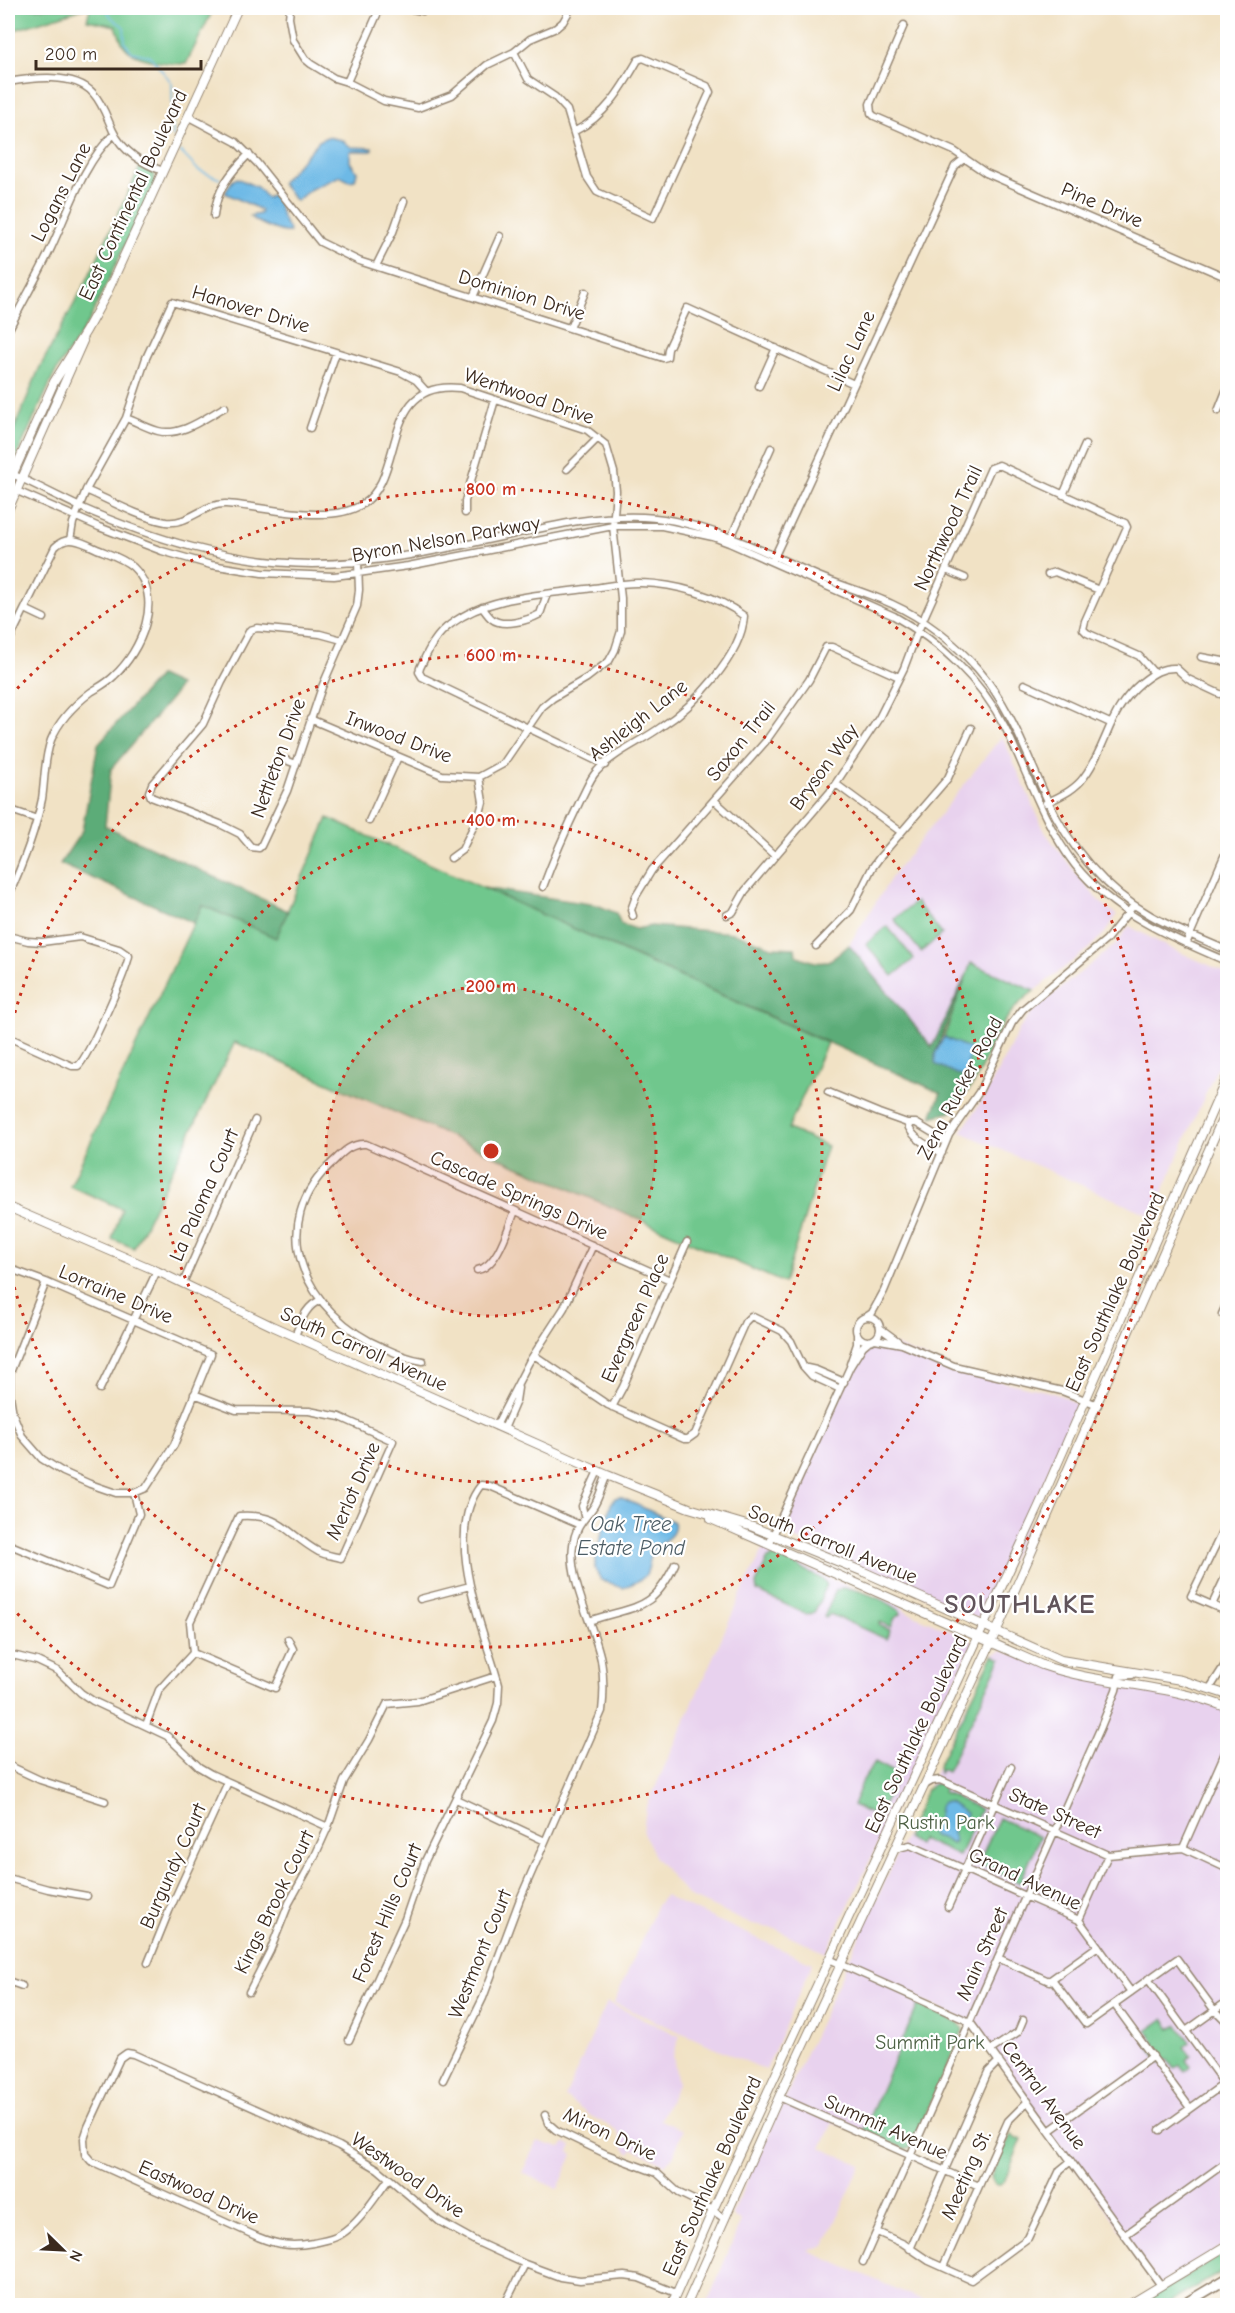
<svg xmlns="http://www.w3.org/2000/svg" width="1235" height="2313" font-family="'Comic Neue',sans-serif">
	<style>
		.built { fill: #e8d2ee }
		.green { fill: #70c78d; stroke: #567856; stroke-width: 1.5 }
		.forest { fill: #5cac78; stroke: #4c6b4b; stroke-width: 1.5 }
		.water { fill: #6db9e6; stroke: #547282; stroke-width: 1.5 }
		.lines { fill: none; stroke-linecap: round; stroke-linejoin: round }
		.stream { stroke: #6db9e6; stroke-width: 1.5 }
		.minor-casing { stroke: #968672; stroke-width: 9 }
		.major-casing { stroke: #968672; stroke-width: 10 }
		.highway-casing { stroke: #968672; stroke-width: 12 }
		.minor { stroke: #fff; stroke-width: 6 }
		.major { stroke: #fff; stroke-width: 8 }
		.highway { stroke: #fff; stroke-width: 9 }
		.ring { fill: none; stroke: #c8321e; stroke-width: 3; stroke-dasharray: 3 6 }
		.labels { text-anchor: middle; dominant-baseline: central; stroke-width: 4.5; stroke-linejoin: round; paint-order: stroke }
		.street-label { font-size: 20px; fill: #3b2a1e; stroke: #fff }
		.park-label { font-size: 20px; fill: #4e6145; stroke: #fff }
		.water-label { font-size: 21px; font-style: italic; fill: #4c5c64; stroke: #fff }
		.district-label { font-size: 26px; font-weight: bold; letter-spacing: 1.5px; fill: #61545b; stroke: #fff }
		.centre { fill: #c8321e; stroke: #fff; stroke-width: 3 }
		.ring-label { font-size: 18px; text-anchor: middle; font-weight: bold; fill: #c8321e; stroke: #fff; stroke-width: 4.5; stroke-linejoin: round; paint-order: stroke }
	</style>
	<rect width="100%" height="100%" fill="#fff"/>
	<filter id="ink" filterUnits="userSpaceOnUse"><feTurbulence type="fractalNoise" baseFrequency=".0167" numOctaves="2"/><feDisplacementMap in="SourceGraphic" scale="12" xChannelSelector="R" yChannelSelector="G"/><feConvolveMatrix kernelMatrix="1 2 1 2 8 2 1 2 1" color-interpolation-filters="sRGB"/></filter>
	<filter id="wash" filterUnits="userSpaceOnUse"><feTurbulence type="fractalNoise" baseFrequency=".008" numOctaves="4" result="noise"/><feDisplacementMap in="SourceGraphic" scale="24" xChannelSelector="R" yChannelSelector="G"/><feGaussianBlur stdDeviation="1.35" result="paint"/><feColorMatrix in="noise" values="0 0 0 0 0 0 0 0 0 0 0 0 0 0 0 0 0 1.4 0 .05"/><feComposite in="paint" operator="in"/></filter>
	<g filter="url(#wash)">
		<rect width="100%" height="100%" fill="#f1e2c5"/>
		<path class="built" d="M1002,736L1045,832L1078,876L1099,901L1117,915L1105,933L1087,950L1034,991L971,963L932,1048L849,945L893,875Z
			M1129,926L1170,948L1227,973V1045L1152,1216L961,1132L985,1096L1020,1028L1037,1007L1115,945Z
			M874,1341L892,1344L959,1372L1050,1392L1065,1397L1078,1406L1072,1423L1062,1438L1016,1549L981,1615L977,1618L924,1596L872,1570L832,1557L784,1533L781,1528L859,1356L867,1345Z
			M765,1546L835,1581L899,1604L907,1612L974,1641L826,1953L776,1929L753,1925L688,1896L654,1856L643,1832L646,1808L741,1594Z
			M1002,1651L1127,1686L1198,1700L1227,1712V2243L1160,2284L970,2022L922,2000L861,2134L833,2122L821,2148L861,2165L825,2245L808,2251L934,2305L706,2306L741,2221L734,2218L732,2214L963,1711L983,1679L994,1654Z
			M664,1896L812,1963L766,2070L614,2003L656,1907Z
			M607,2002L680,2036L673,2056L678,2084L660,2120L683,2130L673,2157L665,2164L633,2149L630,2154L624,2148L617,2130L589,2115L565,2097Z
			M537,2141L557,2147L562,2148L566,2143L572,2146L569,2152L573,2155L558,2189L522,2173Z"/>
		<path class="green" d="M8,8H86L8,32Z
			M90,8H214L186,64C168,64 133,61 123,44C120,39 118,31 116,26L87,20Z
			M141,165L154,171L155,182L89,321L55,373L13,464L8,466V444L39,369L87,280Z
			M328,818L827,1043L788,1129L827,1146L784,1283L235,1042L134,1248L112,1239L122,1209L70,1186L202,905L276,937Z
			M916,902L942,934L921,952L894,919Z
			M887,926L914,959L893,976L866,944Z
			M971,963L1034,991C1000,1015 992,1047 974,1083L964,1079L969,1058L973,1050L944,1037Z
			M772,1556L786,1560L824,1580L827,1585L814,1613L806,1614L757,1591L756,1584L768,1558L770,1559Z
			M841,1588C856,1587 888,1601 900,1611L901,1614L895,1618L891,1627L880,1622L879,1625L890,1630L886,1639L830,1614L826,1618L824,1617L836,1590H838Z
			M993,1655L1001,1659L947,1772L941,1769L939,1774L938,1766Z
			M875,1762L898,1774L878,1817L853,1806L863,1780Z
			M938,1783L945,1786L943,1792L981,1809L959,1856L921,1839L918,1845L907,1838L908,1831L927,1789L933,1784Z
			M999,1818L1040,1837L1020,1883L978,1864Z
			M918,2005L959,2023L963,2030L912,2146L905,2149L863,2131Z
			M1164,2019L1171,2029L1178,2025L1190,2042L1184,2047L1191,2056L1186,2060L1190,2066L1185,2071L1180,2065L1174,2069L1167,2059L1161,2063L1149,2046L1154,2041L1147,2031Z
			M1011,2134L1016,2139H1022L1004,2182L1000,2185H995L991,2177Z
			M1227,2251V2269L1165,2305L1135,2306Z"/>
		<path class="forest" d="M159,676L179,685L173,696L111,769L105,826L288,911L276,938L202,905L194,923L60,864L82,831L98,744Z
			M483,888L597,905L616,913L621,924L636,929L651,926L734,933L772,947L795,948L796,955C823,968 828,964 849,945L932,1047L966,975L935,1054L963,1077L966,1075L965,1079L974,1083L951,1112L931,1117L941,1093Z"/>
		<path class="water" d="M327,137L342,140L351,147L372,148V151H350V162L357,172L355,180L349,181L340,176L311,189L296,201L281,183L319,141Z
			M237,178L257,187L267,198L273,194L278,201L282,217L290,232C282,234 255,222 250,216L260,214L261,210L225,193L232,181Z
			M944,1037L973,1050L974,1052L969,1058L966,1075L963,1077L935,1064V1054Z
			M620,1497L674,1522C678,1537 660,1541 653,1551C648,1559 651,1569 644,1577C638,1582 630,1585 623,1588L601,1580L595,1569V1556L611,1504L615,1498Z
			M943,1802H949L966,1813L965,1817L954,1824L952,1834L955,1841L952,1844L941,1838L933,1836L930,1831L938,1818L939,1806Z"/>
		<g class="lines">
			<path class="stream" d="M107,8C109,19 116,20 124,27L125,43L132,52L150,56L172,83L173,137
				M180,151L198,170L220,179"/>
		</g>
	</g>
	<g filter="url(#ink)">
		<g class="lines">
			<defs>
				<path id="minor" d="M290,8L289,18L293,40L305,59L311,64L334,78L347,82L384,101L418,108L452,95L487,65L514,52L530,39L556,28L563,22L571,8
					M406,8L423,11L427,8
					M904,25L870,104L871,113L874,116L954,151L986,173L1228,278
					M514,52L528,79L555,97L567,110L587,177L597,192L653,218L710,92L707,86L643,58L638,60C622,88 605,117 575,131
					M8,82C32,78 74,72 93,93C103,104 107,118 113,131C122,151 143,164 163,171
					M347,82L380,8
					M189,117L236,142L257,163L320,242L359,261L663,358L667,357L668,349L687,308L854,384
					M214,216C216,190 231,172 249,154
					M376,266L393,232L404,201
					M473,297L500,236
					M570,328L585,292
					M8,331C22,303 38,276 51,248C69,210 83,163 114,134
					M759,386L776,348
					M1218,411L1228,386
					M126,418C137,422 147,428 158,431C182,437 206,417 225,407
					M310,428L336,353
					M567,469L598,438
					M8,472C32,483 55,495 78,506C153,539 230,563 312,564C379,564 445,549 510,535C556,525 596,515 643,517C672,518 700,527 726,536C758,547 788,563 818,576C842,586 868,593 892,604C923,618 954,642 977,668C1011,707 1026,753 1047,799C1069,846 1104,889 1150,915C1174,929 1202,939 1228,951
					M8,487L99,527L162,551L211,565L262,573L334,576L358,573L408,566L613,526H662L713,537L729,543L894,616C940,642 981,680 1005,727C1028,774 1043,823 1075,865C1114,914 1172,938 1228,962
					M86,490C111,501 138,517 166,522C189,525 204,503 226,504C262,506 329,525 361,505C408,478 377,379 460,388L587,430L606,445L614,472L616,491L613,526L621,598V631L615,650L609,661L587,678L553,698L542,707L503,764L479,777L442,775L310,719
					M1063,495L1085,445
					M465,513V501L495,400
					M70,540L73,523L86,490L126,418L146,358L172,302L401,372L416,380L426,391
					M730,540L771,448
					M773,560L955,166L965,158
					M946,570L965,578
					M1048,574L1055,572L1099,590
					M482,607C485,611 488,616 492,619C503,628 529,620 540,614L547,594
					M25,609L44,618
					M342,640L320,634L257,628L250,630L222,682L203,724L152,784L149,792L151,797L220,824L240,834L251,847L259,848L261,846L287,791L322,687L357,606L359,590L358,562
					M8,643L55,547C68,534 82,542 97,549C109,554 123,558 133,567C165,598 141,651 114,676C107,683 99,687 91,692C74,705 59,720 51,740C44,759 45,779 42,799C35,833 22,866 8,897
					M1201,657L1228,662
					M1024,684L1110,723
					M283,759L296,764
					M836,784L901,832
					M714,800L775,856
					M1046,803C1060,796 1075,790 1084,777C1109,744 1107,711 1142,682C1152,674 1162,667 1176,668L1188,679L1220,694
					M8,809L37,819
					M369,821L398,757
					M451,858L462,850L480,813L483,802L479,777
					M543,887C554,857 567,828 581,799C586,790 590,778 597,771C613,753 642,741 661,727C693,707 742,655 744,616C716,595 676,584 641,583C623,582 604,587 586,589C542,595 488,596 451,624C435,635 428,651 420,668L419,672L422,677L605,765
					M727,915L733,912L745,891L830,792L879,718L904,668L918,631L991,468L999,465L1125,523L1127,527L1085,621L1083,629L1087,633L1139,656L1154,673
					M633,916L631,910L636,896L652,870L766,741L809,680L826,647H832L899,677
					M8,936L28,941L42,942L80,937L119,949L129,956C126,972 89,1056 78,1066H72L8,1037
					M1186,944L1228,847
					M816,946L851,910L872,868L880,857L948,778L971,728
					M828,1092L879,1113L907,1123H916L946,1141
					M907,1123C912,1139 928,1146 942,1153
					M1218,1128L1228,1131
					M8,1268L46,1282L211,1354L174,1445L146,1488L134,1493H116L90,1484L63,1472L42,1459L22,1436L13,1414L10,1396V1373L46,1282
					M477,1270C497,1268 508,1228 515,1211
					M183,1283L255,1120
					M1222,1314L1228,1301
					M866,1317L872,1313L884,1291L949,1135L979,1092L1012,1023L1023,1009L1106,940L1134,905
					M856 1329a12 12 0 1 1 24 0a12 12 0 1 1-24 0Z
					M880,1328L899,1342
					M295,1336C301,1321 306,1305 321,1300
					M875,1339L902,1344L954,1366L1062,1391L1098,1405
					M534,1355L608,1405L684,1439H688L695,1434L745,1322L751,1316L782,1331L791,1341L803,1366L812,1376L840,1389
					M423,1361C409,1359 397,1354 384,1348C306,1315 261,1225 335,1160C344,1151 352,1143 366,1144L670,1280
					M850,1364L857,1344V1334
					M807,1368L816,1370L844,1382
					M100,1389L157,1271
					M612,1407L623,1387L687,1242
					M496,1426L529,1362L564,1308L593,1245
					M504,1429L516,1401L518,1388
					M584,1516L582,1506L598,1471
					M1228,1520L1191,1596L1228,1612
					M8,1544L109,1586L139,1514L134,1493
					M769,1544L850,1367L863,1346L869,1341
					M420,1599L470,1586
					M1212,1605L1228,1571
					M589,1621C635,1605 652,1613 675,1564
					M193,1653L275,1688L293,1649L288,1639
					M8,1654L37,1661L58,1671L81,1693L93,1701L167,1736L199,1767L211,1774L328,1827
					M1210,1688L1228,1660
					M146,1725L159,1690L193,1653L190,1622L239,1516C282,1513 286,1534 319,1552C325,1555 334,1556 341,1558L393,1441L340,1417L309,1411L236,1410L194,1394
					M8,1765L40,1780L105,1801
					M925,1785L932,1781L940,1780L1108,1855L1183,1848L1228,1869
					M456,1799L545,1841
					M1183,1848L1228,1746
					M895,1849L910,1845L1079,1920L1131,1992
					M8,1878L48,1889L87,1896
					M948,1907L1011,1767
					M1079,1920L1108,1855
					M998,1958L1049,1981L1098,1946
					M829,1959L970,2022L1160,2284
					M148,1963L169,1911L228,1782
					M1052,1979L1086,2024L1177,1959L1212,2007L1228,2023
					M1148,1979L1228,2089
					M8,1981L22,1986
					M249,1992L270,1951L289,1903L314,1858L328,1827L344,1781L369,1740L387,1704L418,1701L496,1676
					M1114,2004L1190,2108
					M1186,2031L1228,2001
					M349,2040L405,1919L425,1861L493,1721L498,1703L499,1685C485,1632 441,1535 481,1485L490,1486L580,1525
					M991,2050L1018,2032L1023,2020
					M443,2080L483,1998L520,1899L602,1711C604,1694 604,1677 601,1660C594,1625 568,1581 573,1545C575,1528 583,1521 592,1509C599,1500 602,1485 607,1475
					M779,2097L979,2186
					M545,2115L548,2123L556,2130L606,2154L657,2173L679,2193L706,2206L725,2219
					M1160,2130L1228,2081
					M1049,2131L1153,2056
					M389,2179C375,2197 360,2223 340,2235C332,2240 322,2241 313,2243C292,2247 277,2245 258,2237L91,2161L85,2154L84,2139L88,2127L120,2058L127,2053L133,2054L339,2146L378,2169L439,2221L477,2242L525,2264L560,2277L580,2280L624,2276L639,2278L676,2293
					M877,2232L904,2244L929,2261L971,2280L1028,2238L1060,2170L1071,2161
					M1125,2235L1228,2161
					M910,2249L988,2072L999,2061
					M863,2262L1100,1729L1116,1690L1119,1676L1132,1675
					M943,2267L1008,2121L1028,2101
					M504,2306L525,2264"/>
				<path id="major" d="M8,485L54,382L86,331L106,295L238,8
					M8,510L83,341
					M8,1207L157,1271L272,1326L607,1475L689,1508L753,1527L864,1572L1061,1660L1181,1680L1228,1695
					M711,1519L1042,1665C1103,1686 1168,1683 1228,1708
					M671,2306L713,2210L1039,1506L1228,1075
					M686,2306L779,2097L1002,1619L1228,1106
					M1127,2306L1228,2245"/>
				<path id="highway" d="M1181,2306L1228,2278
					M1224,2306L1228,2303"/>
			</defs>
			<use href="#minor" class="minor-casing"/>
			<use href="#major" class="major-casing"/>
			<use href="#highway" class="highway-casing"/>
			<use href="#minor" class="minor"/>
			<use href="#major" class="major"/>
			<use href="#highway" class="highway"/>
		</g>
	</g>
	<circle cx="491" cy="1151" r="165" fill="#c8321e" fill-opacity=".12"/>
	<g class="ring">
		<circle cx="491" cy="1151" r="165"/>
		<circle cx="491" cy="1151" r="331"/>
		<path d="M8 1039A496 496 0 1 1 8 1263"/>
		<path d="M11 695A662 662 0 1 1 11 1607"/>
	</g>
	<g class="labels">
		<g class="street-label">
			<text transform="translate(61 192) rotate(-63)">Logans Lane</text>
			<text transform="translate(133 195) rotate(-65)">East Continental Boulevard</text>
			<text transform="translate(1102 205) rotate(23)">Pine Drive</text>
			<text transform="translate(522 295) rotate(17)">Dominion Drive</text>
			<text transform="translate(251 309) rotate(17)">Hanover Drive</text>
			<text transform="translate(851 351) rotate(-65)">Lilac Lane</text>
			<text transform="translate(529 396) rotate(19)">Wentwood Drive</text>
			<text transform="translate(948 528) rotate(-65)">Northwood Trail</text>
			<text transform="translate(446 539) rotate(-10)">Byron Nelson Parkway</text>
			<text transform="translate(638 720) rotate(-38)">Ashleigh Lane</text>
			<text transform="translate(399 737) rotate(21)">Inwood Drive</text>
			<text transform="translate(741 741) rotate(-51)">Saxon Trail</text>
			<text transform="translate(278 758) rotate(-70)">Nettleton Drive</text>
			<text transform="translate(824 767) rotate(-54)">Bryson Way</text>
			<text transform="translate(960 1088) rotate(-62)">Zena Rucker Road</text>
			<text transform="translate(204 1195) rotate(-66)">La Paloma Court</text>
			<text transform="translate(519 1195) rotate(24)">Cascade Springs Drive</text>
			<text transform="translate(1115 1292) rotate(-66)">East Southlake Boulevard</text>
			<text transform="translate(116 1294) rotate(23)">Lorraine Drive</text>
			<text transform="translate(635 1318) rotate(-66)">Evergreen Place</text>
			<text transform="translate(364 1349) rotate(24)">South Carroll Avenue</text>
			<text transform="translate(353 1491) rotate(-66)">Merlot Drive</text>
			<text transform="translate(833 1544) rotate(22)">South Carroll Avenue</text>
			<text transform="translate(916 1734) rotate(-65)">East Southlake Boulevard</text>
			<text transform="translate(1055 1813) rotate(24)">State Street</text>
			<text transform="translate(173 1866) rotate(-66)">Burgundy Court</text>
			<text transform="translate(1025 1879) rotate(25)">Grand Avenue</text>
			<text transform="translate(274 1902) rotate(-64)">Kings Brook Court</text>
			<text transform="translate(387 1913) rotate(-67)">Forest Hills Court</text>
			<text transform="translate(480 1954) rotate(-68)">Westmont Court</text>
			<text transform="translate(982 1954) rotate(-66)">Main Street</text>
			<text transform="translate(1044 2095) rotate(54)">Central Avenue</text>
			<text transform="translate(886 2127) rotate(24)">Summit Avenue</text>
			<text transform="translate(610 2134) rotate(25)">Miron Drive</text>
			<text transform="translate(408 2175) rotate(35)">Westwood Drive</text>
			<text transform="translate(966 2175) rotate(-66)">Meeting St.</text>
			<text transform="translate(712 2176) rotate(-66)">East Southlake Boulevard</text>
			<text transform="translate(199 2192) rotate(24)">Eastwood Drive</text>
		</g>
		<g class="park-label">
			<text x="946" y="1822">Rustin Park</text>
			<text x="930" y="2042">Summit Park</text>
		</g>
		<g class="water-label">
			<text x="631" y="1524">Oak Tree<tspan x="631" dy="24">Estate Pond</tspan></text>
		</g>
		<g class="district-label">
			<text x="1020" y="1605">SOUTHLAKE</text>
		</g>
	</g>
	<circle cx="491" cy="1151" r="9" class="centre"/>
	<g class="ring-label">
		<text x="491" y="495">800 m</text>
		<text x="491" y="661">600 m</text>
		<text x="491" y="826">400 m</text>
		<text x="491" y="992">200 m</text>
	</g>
	<rect width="1235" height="2313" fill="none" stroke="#fff" stroke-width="30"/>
	<g transform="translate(63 2250) rotate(114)" stroke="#ffffff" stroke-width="4.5" paint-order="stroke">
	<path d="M0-4.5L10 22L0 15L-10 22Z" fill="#3b2a1e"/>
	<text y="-9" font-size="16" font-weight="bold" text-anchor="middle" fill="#3b2a1e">N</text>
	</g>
	<path d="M36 60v9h165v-9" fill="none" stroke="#3b2a1e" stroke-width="3"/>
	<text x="45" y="60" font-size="18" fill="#3b2a1e" stroke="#ffffff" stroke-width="4.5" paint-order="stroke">200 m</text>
</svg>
